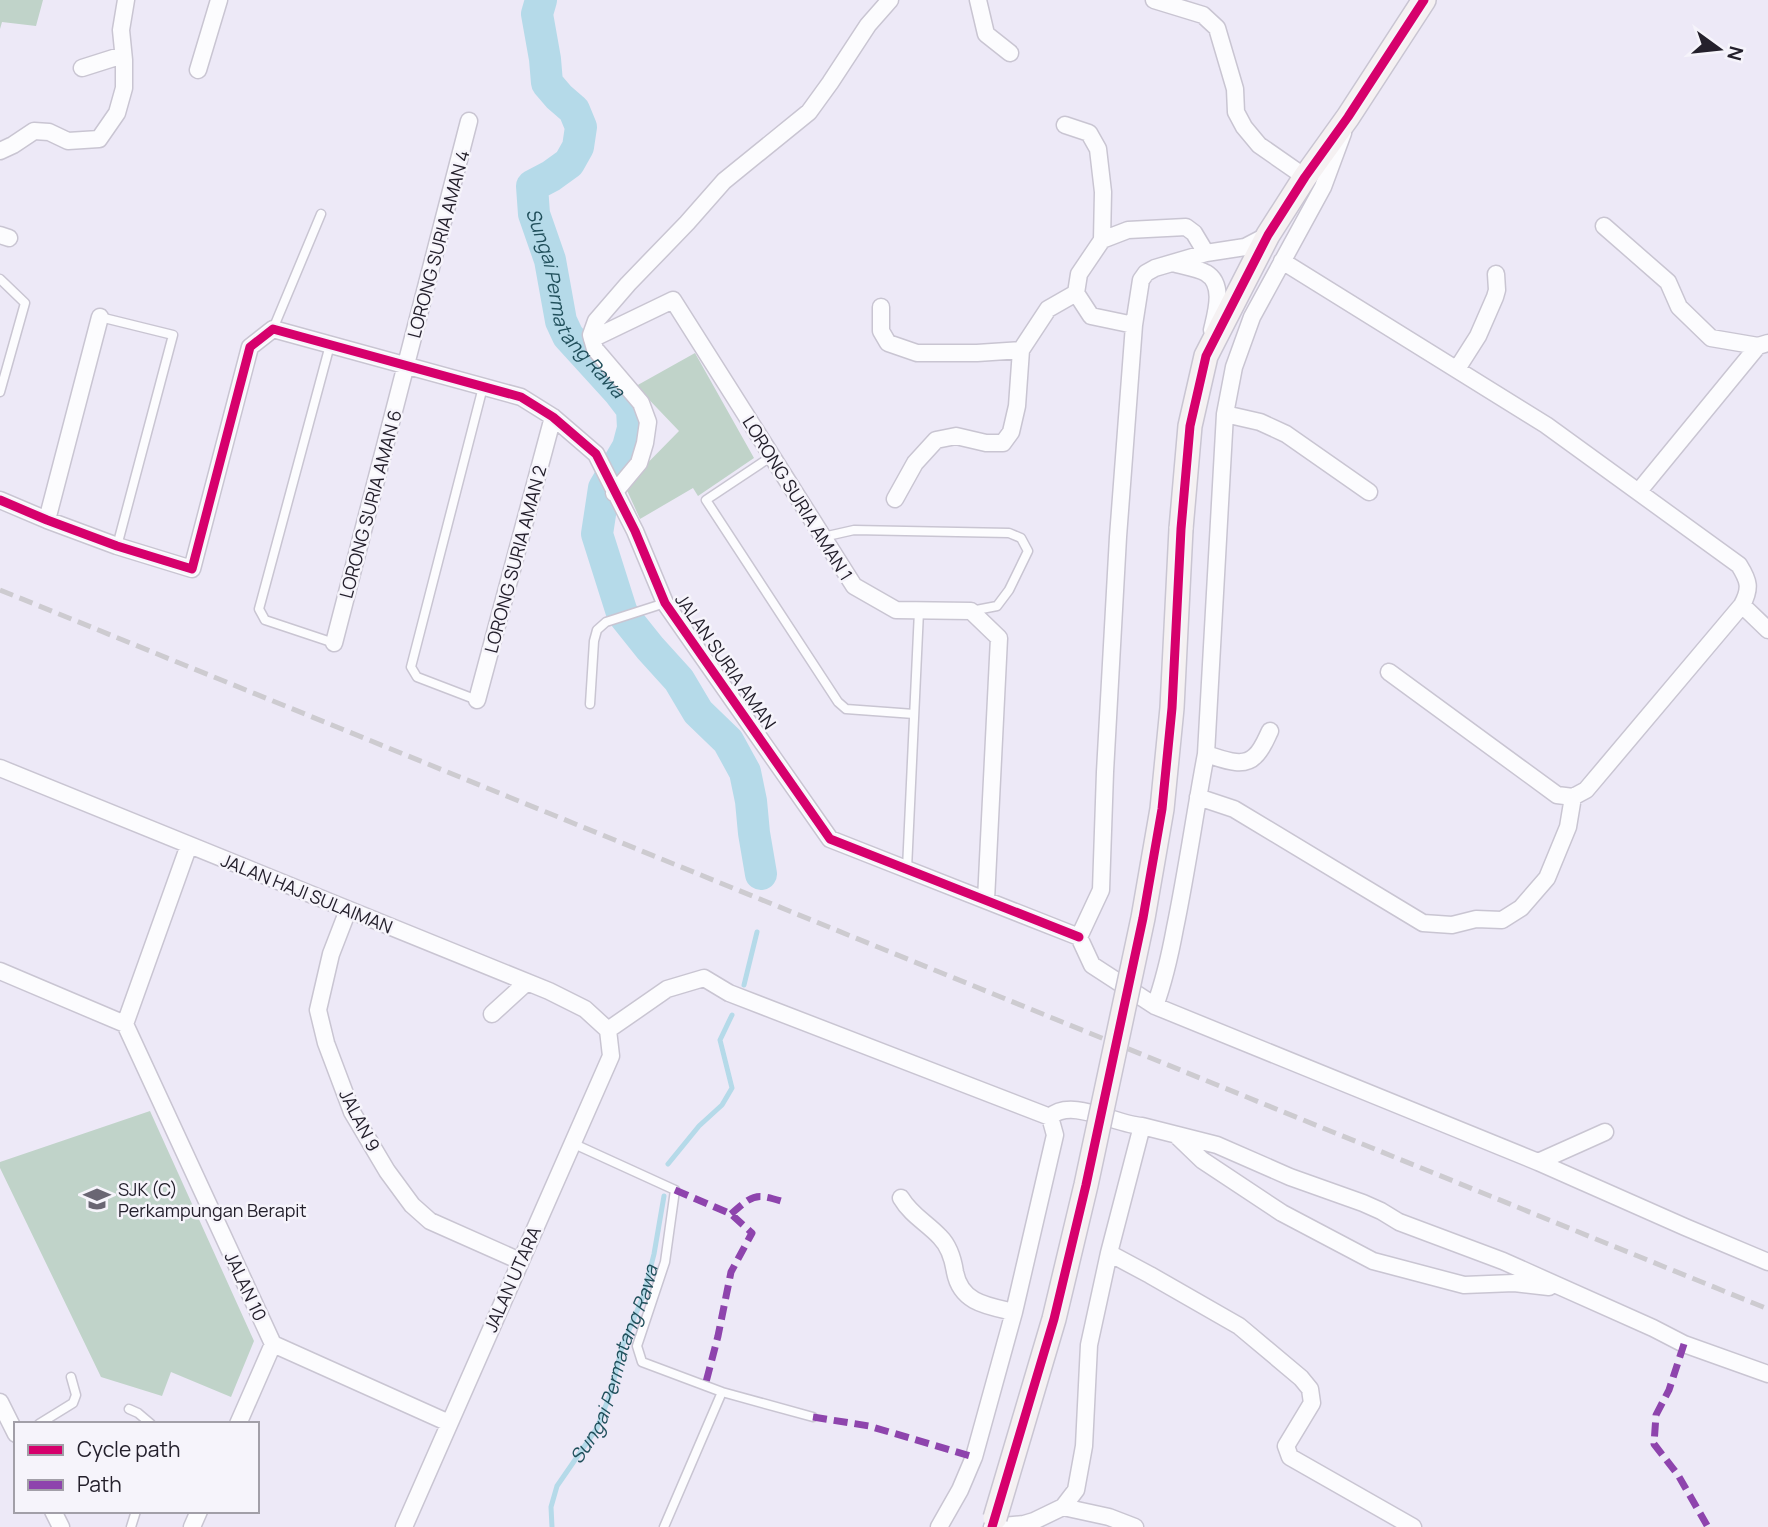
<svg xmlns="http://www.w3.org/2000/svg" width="1768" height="1527" font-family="Manrope,sans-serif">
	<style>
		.green { fill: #c0d3c9 }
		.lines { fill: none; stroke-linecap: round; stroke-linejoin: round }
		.stream { stroke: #b5dae9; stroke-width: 5 }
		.river { stroke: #b5dae9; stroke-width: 32 }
		.lane-casing { stroke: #c9c5d2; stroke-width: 11 }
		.street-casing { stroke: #c9c5d2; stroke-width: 19 }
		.secondary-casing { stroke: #c9c5d2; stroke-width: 26 }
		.lane { stroke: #fcfcfe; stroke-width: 8 }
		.street { stroke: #fcfcfe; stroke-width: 16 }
		.secondary { stroke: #f5f1f2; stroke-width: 23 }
		.rail { stroke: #cdcbd0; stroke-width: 5; stroke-dasharray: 14 7; stroke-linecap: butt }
		.secondary-bridge-casing { stroke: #c9c5d2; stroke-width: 26; stroke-linecap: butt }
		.secondary-bridge { stroke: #f5f1f2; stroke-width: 23 }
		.quiet { stroke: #8e44ad; stroke-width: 7; stroke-dasharray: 14 7; stroke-linecap: butt }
		.cycleway-casing { stroke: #f6f4fb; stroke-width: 13 }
		.cycleway { stroke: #d6006c; stroke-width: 9 }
		.labels { text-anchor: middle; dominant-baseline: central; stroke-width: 5; stroke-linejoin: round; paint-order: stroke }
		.street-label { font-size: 18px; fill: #24202c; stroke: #f6f4fb }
		.poi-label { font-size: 18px; fill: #24202c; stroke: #f6f4fb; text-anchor: start }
		.water-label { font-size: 19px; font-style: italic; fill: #204f5b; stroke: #f6f4fb }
	</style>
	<rect width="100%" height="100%" fill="#ede9f7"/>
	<path class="green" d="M0,0H43L36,26L2,22L0,29Z
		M695,353L754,458L698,496L693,488L640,519L625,486L679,431L636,386Z
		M150,1111L254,1341L231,1397L171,1372L162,1396L101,1377L0,1168V1162Z"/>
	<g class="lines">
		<g class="stream">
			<path d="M744,985L757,932"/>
			<path d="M668,1164L699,1126L722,1105L732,1088L720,1040L732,1015"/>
			<path id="s1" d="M552,1527L551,1507L557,1486L597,1428L611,1392L622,1347L644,1294L654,1254L664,1196"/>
		</g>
		<path class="river" id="s2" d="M541,0L537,14L545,59L547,83L559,97L574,110L581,127L578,147L569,163L551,176L532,186L534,214L550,260L561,321L568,336L619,392L632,409L633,428L628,447L604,488L597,534L622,613L650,648L679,680L698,712L728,741L745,772L751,801L754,833L761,874"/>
		<defs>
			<path id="lane" d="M0,279L25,303L0,392
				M100,317L173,335L117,546
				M273,329L321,214
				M330,345L259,609L265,620L334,643
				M772,456L706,500L838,702L846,709L914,714
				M823,537L854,530L1009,533L1021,538L1028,551L1009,590L997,606L971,611
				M477,700L417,677L411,667L483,387
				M590,704L594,641L597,630L606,622L665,603
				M907,869L919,611
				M572,1143L675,1190L665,1262L637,1346L642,1362L722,1392L664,1527
				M722,1392L813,1417
				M129,1409L138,1413L151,1424
				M39,1424L73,1403L76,1395L71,1377
				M131,1527L136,1511"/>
			<path id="street" d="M978,0L986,34L1010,53
				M1154,0L1203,15L1217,28L1235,89L1236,112L1244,127L1259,145L1305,177
				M82,68L123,55
				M198,70L219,0
				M1065,125L1089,133L1098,149L1103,192L1102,240
				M0,151L13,145L34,131L49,132L68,141L99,139L117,113L124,88V60L121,30L126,0
				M1604,226L1668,282L1679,307L1711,338L1758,346L1768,343
				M0,235L9,238
				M1282,261L1546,425L1739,565C1749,581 1751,588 1742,605L1586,790L1573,797L1557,795L1389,672
				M1173,263C1182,266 1198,268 1206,273C1225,284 1216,313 1212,330
				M881,307V331L888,343L917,353H977L1021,350
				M1134,325L1091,316L1076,293L1079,274L1102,240L1128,230L1186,227L1194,233L1206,253
				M592,339L673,300L854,586L896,610L971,611L999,638L986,900
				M1457,369L1478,336L1495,297L1497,290L1496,274
				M1225,414L1260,422L1286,434L1369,492
				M1639,491L1758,346
				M614,493L639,463L645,443L648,422L641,403L595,349L591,335L596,321L628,284L687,223L724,181L809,112L830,83L868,25L890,0
				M895,499L915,463L936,440L956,436L986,443H1003L1011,432L1017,406L1021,350L1048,309L1076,293
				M0,500L47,520L117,546L192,569L250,347L273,329L521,397L553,417L596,454L635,531L665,603L830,839L1079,937
				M47,520L100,317
				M1742,605L1768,630
				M334,643L469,121
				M477,700L553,417
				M1206,754C1220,758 1243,769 1255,756C1262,750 1266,739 1270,731
				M0,768L549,991L585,1009L608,1030
				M1198,797L1234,809L1423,923L1452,925L1476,919L1502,920L1521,908L1547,878L1568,827L1573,797
				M348,910L331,954L318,1010L326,1043L352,1112L387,1171L412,1205L430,1221L520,1261
				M1079,937L1101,890L1105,772L1118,537L1134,325L1141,280L1146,273L1155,268L1206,253L1245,247L1268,235
				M1079,937L1092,965L1155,1006L1538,1162L1605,1132
				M0,971L125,1024L273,1344L449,1423
				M1155,1006C1164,981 1170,955 1175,928C1187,870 1195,812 1206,754L1225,414L1234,367L1252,317L1323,187L1343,133
				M492,1014L527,982
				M125,1024L189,845
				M608,1030L667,989L704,978L729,993L1050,1117L1055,1135L1014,1312L974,1457L960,1490L939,1527
				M1050,1117C1071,1097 1116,1125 1142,1126L1217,1145L1290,1177L1363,1203L1381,1211L1399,1222L1503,1261L1653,1328L1684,1344L1768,1374
				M1176,1135L1202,1160L1282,1213L1373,1261L1464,1285L1514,1283L1549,1287
				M1538,1162L1685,1227L1768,1262
				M901,1198C911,1215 927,1223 940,1237C949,1246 953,1259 955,1272C961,1303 987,1306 1014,1312
				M1109,1253L1150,1275L1239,1326L1301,1378L1310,1389L1312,1403L1286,1446L1290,1457L1413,1527
				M0,1402L16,1434
				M238,1424L273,1344
				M1063,1507L1109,1517L1135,1527
				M53,1511L61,1527
				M192,1527L199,1511
				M404,1527L611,1056L608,1030
				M992,1527L1024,1524L1034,1521L1063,1507L1076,1490L1084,1446L1089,1345L1109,1253L1142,1126"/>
			<path id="secondary" d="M1181,529L1190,426L1206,356L1268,235L1305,177L1348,117L1424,0"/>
		</defs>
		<use href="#lane" class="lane-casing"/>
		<use href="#street" class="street-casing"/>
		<use href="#secondary" class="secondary-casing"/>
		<use href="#lane" class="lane"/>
		<use href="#street" class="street"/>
		<use href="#secondary" class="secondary"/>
		<path class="rail" d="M0,590L1768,1309"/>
		<defs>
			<path id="secondary-bridge" d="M995,1518L1054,1319L1086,1185L1143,918L1162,809L1172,708L1181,529"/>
		</defs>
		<use href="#secondary-bridge" class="secondary-bridge-casing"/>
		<use href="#secondary-bridge" class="secondary-bridge"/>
		<path class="quiet" d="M675,1190L731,1214L752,1233L731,1272L718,1336L705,1386
			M731,1214C754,1194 755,1193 784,1202
			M1684,1344L1669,1390L1656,1415L1654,1444L1678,1475L1708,1527
			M813,1417L869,1426L974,1457"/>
		<defs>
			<path id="cycleway" d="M0,500L47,520L117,546L192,569L250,347L273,329L521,397L553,417L596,454L635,531L665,603L830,839L1079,937
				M992,1527L1054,1319L1086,1185L1143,918L1162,809L1172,708L1181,529L1190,426L1206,356L1268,235L1305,177L1348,117L1424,0"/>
		</defs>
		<use href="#cycleway" class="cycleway-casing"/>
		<use href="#cycleway" class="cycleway"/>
	</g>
	<defs>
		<symbol id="school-bare" viewBox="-9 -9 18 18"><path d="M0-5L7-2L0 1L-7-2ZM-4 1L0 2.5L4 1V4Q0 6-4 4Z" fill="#6a6673" stroke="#f6f4fb" stroke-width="2.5" paint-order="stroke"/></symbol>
	</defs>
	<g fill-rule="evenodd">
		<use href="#school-bare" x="78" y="1180" width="38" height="38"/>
	</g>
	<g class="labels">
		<g class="street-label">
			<text transform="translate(438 244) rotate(-75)">LORONG SURIA AMAN 4</text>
			<text transform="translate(798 498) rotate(58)">LORONG SURIA AMAN 1</text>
			<text transform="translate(370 504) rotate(-75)">LORONG SURIA AMAN 6</text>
			<text transform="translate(515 559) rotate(-75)">LORONG SURIA AMAN 2</text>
			<text transform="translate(726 661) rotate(55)">JALAN SURIA AMAN</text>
			<text transform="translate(307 893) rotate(22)">JALAN HAJI SULAIMAN</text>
			<text transform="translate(360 1120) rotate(63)">JALAN 9</text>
			<text transform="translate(512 1279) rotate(-66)">JALAN UTARA</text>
			<text transform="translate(246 1286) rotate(65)">JALAN 10</text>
		</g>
		<g class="poi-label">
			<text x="118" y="1189">SJK (C)<tspan x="118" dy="21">Perkampungan Berapit</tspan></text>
		</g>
		<g class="water-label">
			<text stroke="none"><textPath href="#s2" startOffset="352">Sungai Permatang Rawa</textPath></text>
			<text stroke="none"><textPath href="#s1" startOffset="178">Sungai Permatang Rawa</textPath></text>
		</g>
	</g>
	<rect x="14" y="1422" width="245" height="91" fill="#f6f4fb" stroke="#a29fa8" stroke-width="2"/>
	<rect x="28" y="1445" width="35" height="10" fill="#d6006c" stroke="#a29fa8" stroke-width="2"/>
	<text x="77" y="1457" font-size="21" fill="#24202c">Cycle path</text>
	<rect x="28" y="1480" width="35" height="10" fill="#8e44ad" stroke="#a29fa8" stroke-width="2"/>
	<text x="77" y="1492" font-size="21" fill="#24202c">Path</text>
	<g transform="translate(1719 49) rotate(105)" stroke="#f6f4fb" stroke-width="5" paint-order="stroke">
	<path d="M0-5L12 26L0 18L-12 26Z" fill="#24202c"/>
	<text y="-10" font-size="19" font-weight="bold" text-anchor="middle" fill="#24202c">N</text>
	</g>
</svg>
